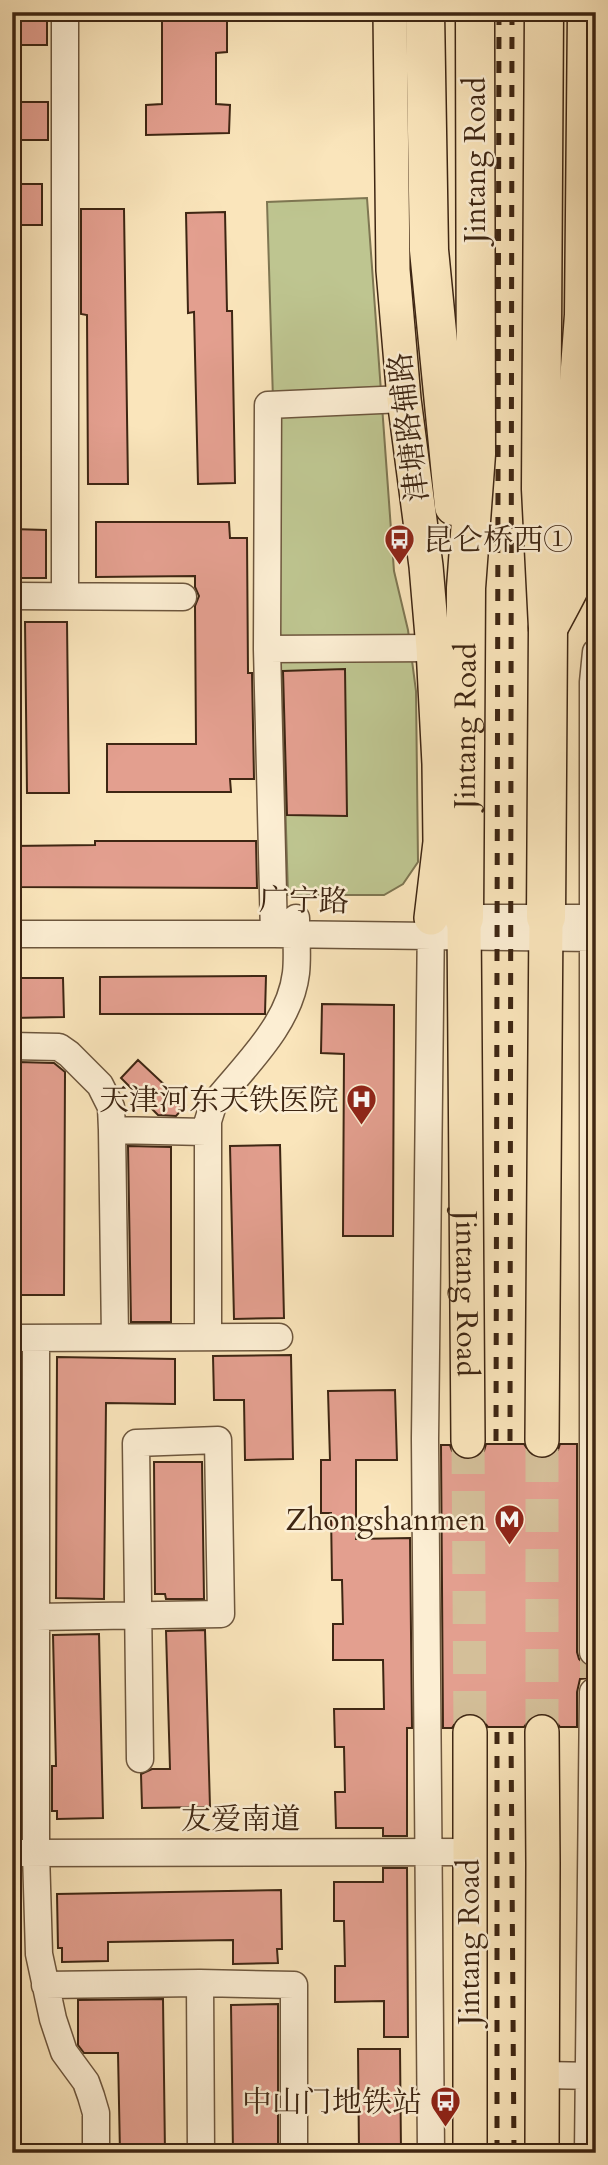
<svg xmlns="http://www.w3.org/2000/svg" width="608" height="2165" font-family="Cardo,'Noto Serif SC',serif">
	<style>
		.green { fill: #bec590; stroke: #7e7652; stroke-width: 2 }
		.building { fill: #e39f8f; stroke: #3e2613; stroke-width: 2 }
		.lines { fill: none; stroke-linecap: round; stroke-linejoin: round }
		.minor-tunnel { stroke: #d4bf99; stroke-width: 26; stroke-dasharray: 26 13; stroke-linecap: butt }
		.major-tunnel { stroke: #d4bf99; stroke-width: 33; stroke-dasharray: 33 17; stroke-linecap: butt }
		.minor-casing { stroke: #6d563d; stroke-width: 29 }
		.major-casing { stroke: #3e2613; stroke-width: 36 }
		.highway-casing { stroke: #3e2613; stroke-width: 41 }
		.minor { stroke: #fceed3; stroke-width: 26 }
		.major { stroke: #fae5bb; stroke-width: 33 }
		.highway { stroke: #fae5bb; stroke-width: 38 }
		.rail { stroke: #3e2613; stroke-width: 5; stroke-dasharray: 12 12; stroke-linecap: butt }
		.labels { text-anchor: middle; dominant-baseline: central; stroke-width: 5; stroke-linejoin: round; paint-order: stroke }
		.street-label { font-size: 30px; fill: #3e2613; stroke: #fceed3 }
		.poi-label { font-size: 30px; fill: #3e2613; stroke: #fceed3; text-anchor: end }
	</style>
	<rect width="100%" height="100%" fill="#fae5bb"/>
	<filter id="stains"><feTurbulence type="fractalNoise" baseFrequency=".00286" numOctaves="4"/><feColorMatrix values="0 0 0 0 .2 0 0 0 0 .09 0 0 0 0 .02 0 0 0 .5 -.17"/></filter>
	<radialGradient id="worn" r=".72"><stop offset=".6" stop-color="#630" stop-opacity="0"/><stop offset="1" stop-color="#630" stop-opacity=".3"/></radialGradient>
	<path class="green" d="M367,198L394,571L408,630L416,691L418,862L403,884L384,895H288L267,202Z"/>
	<path class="building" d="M12,12H47V45H12Z
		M162,12H216V21H227V52L216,53V104L230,105L229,133L146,135V105L162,104Z
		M12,102H48V140H12Z
		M12,184H42V225H12Z
		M81,209H124L128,484H88L87,315L81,314Z
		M225,212L227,311H232L235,483L198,484L194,312L188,313L186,213Z
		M96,522H229L230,538H247L248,673H252L254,779H230L231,792H107V744H196L195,606L199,596L195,587V576L96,577Z
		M12,529L46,530V578H12Z
		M25,622H67L69,793H27Z
		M345,669L347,816L287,815L283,671Z
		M95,841H256L257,888L12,887V846L95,845Z
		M266,976L265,1014H100V977Z
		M12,978H63L64,1017L12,1018Z
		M322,1004L394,1005L393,1236H343L344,1054L321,1053Z
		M138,1060L186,1105L176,1116L158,1115L121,1078Z
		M18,1062L54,1063L65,1072L64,1295H18Z
		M280,1145L284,1318L234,1319L230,1146Z
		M128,1146L171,1147V1322H131Z
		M291,1355L293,1459L245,1460L244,1400H214L213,1356Z
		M57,1357L175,1359V1404L106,1403L104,1599L56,1598Z
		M395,1390L397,1460H356V1539L410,1538L412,1728H407V1836H383V1828H336L335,1792H345L344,1747H335L334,1709H384L383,1660H333V1624H343L342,1580H332L331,1513H321V1460H330L328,1391Z
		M486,1444H524L532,1456L543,1459L552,1456L558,1450L560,1444H577V1652L579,1659L585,1665L596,1667V1677L580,1679L577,1692V1727H560L552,1716L543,1713L532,1716L524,1727H488L480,1716L469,1713L460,1716L452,1728H443L441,1445H450L452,1451L458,1457L467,1460L478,1457L484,1451Z
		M154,1462H202L204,1599H166L165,1594H155Z
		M205,1630L210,1807L142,1808L141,1774L152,1769H170L166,1631Z
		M99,1634L103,1818L57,1819V1811H52V1766H56L53,1635Z
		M12,1766H20V1812H12Z
		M383,1868H407L408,2037H384V2001L335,2002V1966H345L344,1921H334V1882H383Z
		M281,1890L282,1949H277L278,1963L233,1964V1940L108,1942V1961L62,1962V1948H58L57,1894Z
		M163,1999L165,2153H120L118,2053H84L78,2045V2000Z
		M278,2004V2153H233L231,2005Z
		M358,2049H400L401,2153H359Z"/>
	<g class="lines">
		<path class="minor-tunnel" d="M593,1652V1692"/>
		<path class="major-tunnel" d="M468,1441L470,1732
			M542,1732V1440"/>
		<defs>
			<path id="minor" d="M65,12V596
				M12,596L183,597
				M267,649L268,405L404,399
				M431,918L425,1439L431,2153
				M448,918H596
				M12,934H274L596,938
				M274,934L267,649L433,648
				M12,1046L59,1047L69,1054L100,1085L111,1107L112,1130L206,1132
				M112,1130L115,1337
				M208,1337V1121L213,1105C244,1066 290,1025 296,973C298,955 296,936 296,918
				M12,1338L279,1337
				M36,1338V1853L39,1954L53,2019L64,2052L86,2082L91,2096L96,2113V2153
				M36,1617L221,1614L218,1440L136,1443L140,1759
				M593,1652V682L596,652
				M12,1853L469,1852
				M200,1983L294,1985V2153
				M45,1985L200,1983L201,2153
				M542,2075L596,2076
				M588,2153L593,1692"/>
			<g id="major">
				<path d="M390,12L393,270L404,399L426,566L433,648L439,764L440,842L431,918"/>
				<path id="s1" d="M456,894L464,918L468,1441"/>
				<path d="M542,1440L546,917"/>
				<path d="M470,1732V2153"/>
				<path d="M542,1732L543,1863L542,2153"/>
			</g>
			<g id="highway">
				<path d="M425,12L429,250L454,506"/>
				<path d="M544,12L541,489L548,628L546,917"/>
				<path d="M559,557L570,500L584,315L587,12"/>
				<path d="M548,628C568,591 589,555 596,513"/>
				<path id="s2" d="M464,918L466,588L476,454L475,12"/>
			</g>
		</defs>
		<use href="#minor" class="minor-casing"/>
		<use href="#major" class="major-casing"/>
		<use href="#highway" class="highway-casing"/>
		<use href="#minor" class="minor"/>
		<use href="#major" class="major"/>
		<use href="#highway" class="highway"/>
		<path class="rail" d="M496,1441L499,12
			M510,1441L512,12
			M497,1732V2153
			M511,1732L514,2153"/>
	</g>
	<defs>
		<symbol id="bus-pin" viewBox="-11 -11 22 30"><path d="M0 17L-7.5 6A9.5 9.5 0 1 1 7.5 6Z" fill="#8f2418" stroke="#fceed3"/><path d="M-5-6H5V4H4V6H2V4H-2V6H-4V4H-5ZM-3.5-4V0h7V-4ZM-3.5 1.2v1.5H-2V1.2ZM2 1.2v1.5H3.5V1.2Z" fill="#fff"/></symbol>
		<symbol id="hospital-pin" viewBox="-11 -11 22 30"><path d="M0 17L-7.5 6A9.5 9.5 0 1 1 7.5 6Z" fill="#8f2418" stroke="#fceed3"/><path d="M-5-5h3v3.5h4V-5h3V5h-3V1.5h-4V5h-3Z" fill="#fff"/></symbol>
		<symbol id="metro-pin" viewBox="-11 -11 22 30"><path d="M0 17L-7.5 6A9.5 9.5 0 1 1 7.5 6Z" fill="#8f2418" stroke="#fceed3"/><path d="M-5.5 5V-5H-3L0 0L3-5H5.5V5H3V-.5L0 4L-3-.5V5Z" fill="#fff"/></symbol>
	</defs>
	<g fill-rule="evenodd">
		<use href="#bus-pin" x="382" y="522" width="35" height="47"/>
		<use href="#hospital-pin" x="344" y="1082" width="35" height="47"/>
		<use href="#metro-pin" x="492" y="1502" width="35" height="47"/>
		<use href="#bus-pin" x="428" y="2084" width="35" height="47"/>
	</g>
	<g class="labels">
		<g class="street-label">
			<text transform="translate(475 160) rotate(-90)">Jintang Road</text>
			<text transform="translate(409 427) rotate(-97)">津塘路辅路</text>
			<text stroke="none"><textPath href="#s2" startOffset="192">Jintang Road</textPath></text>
			<text transform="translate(304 901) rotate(1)">广宁路</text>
			<text stroke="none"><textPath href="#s1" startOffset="401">Jintang Road</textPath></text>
			<text x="241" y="1819">友爱南道</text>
			<text transform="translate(469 1942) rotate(-90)">Jintang Road</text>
		</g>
		<g class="poi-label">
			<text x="423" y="540" text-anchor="start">昆仑桥西①</text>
			<text x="339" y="1100">天津河东天铁医院</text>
			<text x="486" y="1520">Zhongshanmen</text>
			<text x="422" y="2102">中山门地铁站</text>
		</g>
	</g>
	<rect width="608" height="2165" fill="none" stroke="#fae5bb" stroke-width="42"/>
	<rect x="14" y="14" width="580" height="2137" fill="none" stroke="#3e2613" stroke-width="3.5"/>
	<rect x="21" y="21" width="566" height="2123" fill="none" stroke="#3e2613" stroke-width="2"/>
	<rect width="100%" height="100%" filter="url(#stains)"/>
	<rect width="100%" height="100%" fill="url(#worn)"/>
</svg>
